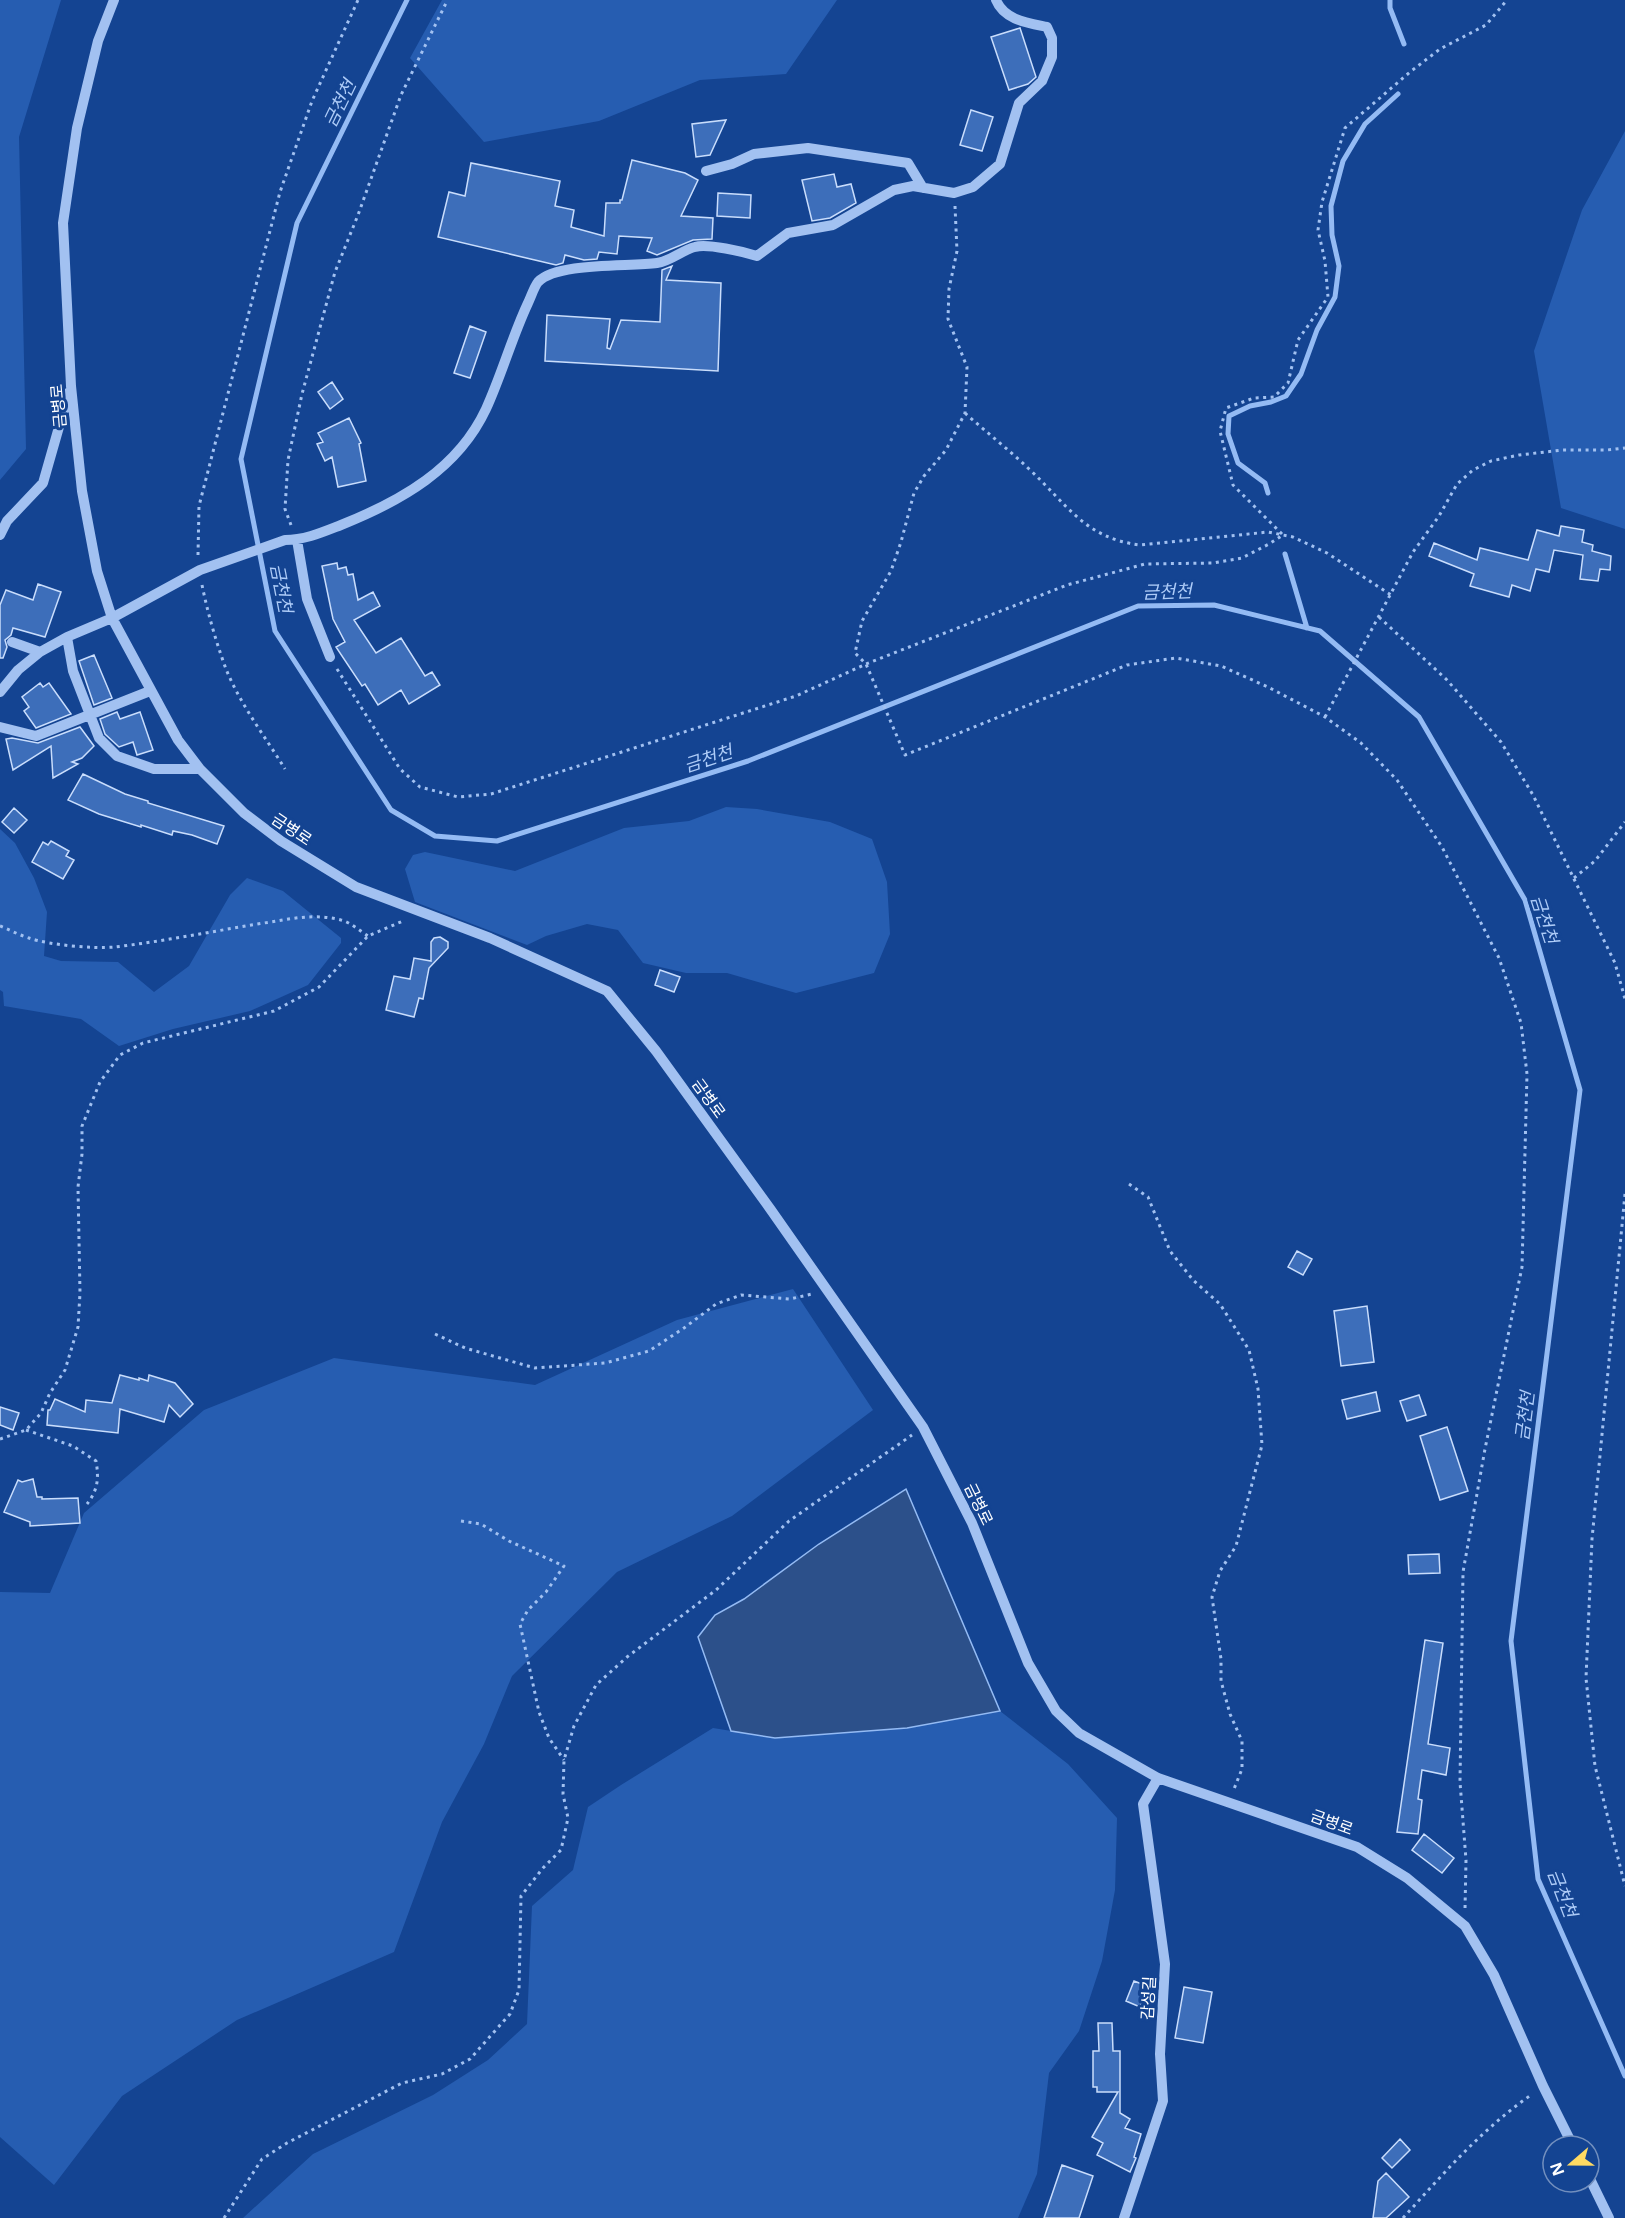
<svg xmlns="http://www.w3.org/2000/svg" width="1625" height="2218" font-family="'Open Sans','Noto Sans KR',sans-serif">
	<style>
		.green { fill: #265db1 }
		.water { fill: #2c508a; stroke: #94bbf4; stroke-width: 1.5 }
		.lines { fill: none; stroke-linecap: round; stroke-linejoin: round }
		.stream { stroke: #94bbf4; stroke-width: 5 }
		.building { fill: #3d6eba; stroke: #c9ddfc; stroke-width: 1.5 }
		.path { stroke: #a2c1f1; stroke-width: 3; stroke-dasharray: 3 4.5; stroke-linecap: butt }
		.minor { stroke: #a2c1f1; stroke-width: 10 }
		.labels { text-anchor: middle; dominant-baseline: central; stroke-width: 6; stroke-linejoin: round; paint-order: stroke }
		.street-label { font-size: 16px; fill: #fff; stroke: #144492 }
		.water-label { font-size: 18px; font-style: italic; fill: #aeccf8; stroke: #144492 }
	</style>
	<rect width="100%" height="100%" fill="#144492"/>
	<path class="green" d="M0,0H61L19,137L26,449L0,480Z
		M442,0H837L786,74L700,80L599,121L484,142L410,58Z
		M1625,131V529L1561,508L1534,351L1582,210Z
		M726,807L757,809L830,822L872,839L887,882L890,934L874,973L796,993L727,973H686L643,963L618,930L587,924L546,936L527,945L415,902L405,869L413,855L425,852L515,871L624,828L689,821Z
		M0,829L15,843L34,878L47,912L44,956L61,961L118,962L154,992L189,966L230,895L247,878L283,891L341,938V943L308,985L250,1011L173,1029L119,1046L81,1019L4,1006L3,992L0,990Z
		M793,1289L873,1410L732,1516L617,1572L512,1676L484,1744L442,1822L394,1952L237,2020L122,2096L54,2185L0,2137V1592L50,1593L84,1513L204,1410L334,1358L535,1385L677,1320Z
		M1000,1711L1068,1764L1117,1818L1115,1890L1102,1961L1079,2031L1049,2073L1037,2174L1018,2218H243L313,2154L433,2095L488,2060L527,2024L532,1906L573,1870L588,1807L621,1785L713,1728L775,1738L907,1728Z"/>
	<path class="water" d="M906,1489L1000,1711L907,1728L775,1738L731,1731L698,1637L715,1615L744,1599L819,1544Z"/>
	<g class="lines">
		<path class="stream" d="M407,0L297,223L241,459L275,631L391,810L435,836L497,841L748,761L1138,606L1214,605L1320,631L1419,717L1525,900L1580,1090L1511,1641L1538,1879L1625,2076
			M1390,0V8L1404,44
			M1268,493L1265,483L1238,463L1228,434L1229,416L1250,406L1271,402L1286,396L1301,374L1317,330L1335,297L1339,266L1332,235L1331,206L1343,161L1365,124L1398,94
			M1285,554L1307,628"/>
	</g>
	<path class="building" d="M1020,28L1036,77L1028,84L1009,90L991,37Z
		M971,110L993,117L982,151L960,145Z
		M726,120L710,155L696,157L692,124Z
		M632,160L685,173L698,180L681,216L713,218L712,239L693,240L657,255L647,251L652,238L619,236L617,254L599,252L597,259L584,260L565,255L563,263L556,265L438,237L449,192L465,196L471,163L560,181L555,206L574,210L571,227L604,236L606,203H620V200H622Z
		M834,174L837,187L851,184L856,203L830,218L812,221L802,180Z
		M718,193L751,195L750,218L717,216Z
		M672,266L666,280L721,283L718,371L545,361L547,315L610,319L607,348L610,349L621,320L660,322L662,270Z
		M470,326L486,332L470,378L454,373Z
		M332,382L343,399L330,409L318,392Z
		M349,418L361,443L359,444L366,481L338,487L332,457L325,461L317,444L323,442L318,433Z
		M1561,526L1584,530L1582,542L1593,545L1592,551L1611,556L1610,570L1600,569L1598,581L1580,579L1583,555L1554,550L1549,572L1536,569L1530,591L1512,585L1509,597L1470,586L1474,574L1429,556L1434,543L1477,560L1480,548L1528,560L1537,530L1559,536Z
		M337,563L338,569L346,567L348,575L353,574L358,600L373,592L380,606L354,620L376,653L401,638L425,676L432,672L440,685L409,704L401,690L378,705L365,684L362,686L336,647L345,642L333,619L322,566Z
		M38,584L61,592L45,637L13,628L11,635L5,640L7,647L3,658H0V605L6,590L33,600Z
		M94,655L112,698L94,705L79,661Z
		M40,683L43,687L49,683L71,714L36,728L24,711L29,707L22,697Z
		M117,712L120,719L140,712L153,750L137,755L133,742L119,747L105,734L100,719Z
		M80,727L94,746L82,758L72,762L78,764L53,778L51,746L13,770L6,739L12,738L38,743Z
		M83,774L125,794L148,801V803L224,826L217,844L192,835L173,831L172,835L141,825V827L99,814L68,800Z
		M14,808L27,820L14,833L2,822Z
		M51,841L69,851L66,856L74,860L63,879L32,862L43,842L48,845Z
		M440,937L448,942V948L429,968L423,999L419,998L414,1017L386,1010L394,976L410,979L414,958L431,961V942L434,938Z
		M660,970L680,977L674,992L655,985Z
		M1297,1251L1312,1259L1303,1275L1288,1267Z
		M1367,1306L1374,1362L1341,1366L1334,1311Z
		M120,1375L139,1380V1378L148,1381L149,1375L175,1383L193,1404L180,1417L169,1405L164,1422L120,1409L118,1433L47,1425L48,1410H50L55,1399L85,1412L86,1400L112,1403Z
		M1376,1392L1380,1411L1347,1419L1342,1400Z
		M1419,1395L1426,1415L1407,1421L1400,1401Z
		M0,1407L19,1413L13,1430L0,1425Z
		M1447,1427L1468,1491L1440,1500L1420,1436Z
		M33,1479L37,1497H42V1499L78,1498L80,1523L30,1526V1522L4,1512L18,1480L22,1482Z
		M1439,1554L1440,1573L1409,1574L1408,1555Z
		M1425,1640L1443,1643L1428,1744L1450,1748L1446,1775L1422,1770L1418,1799L1422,1800L1418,1834L1397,1832Z
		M1424,1834L1454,1858L1442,1873L1412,1850Z
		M1134,1981L1147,1986L1140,2007L1126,2001Z
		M1184,1987L1212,1992L1203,2043L1175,2038Z
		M1098,2023H1112L1113,2051H1120V2113L1130,2119L1125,2128L1141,2134L1134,2157L1136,2158L1130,2172L1097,2155L1103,2143L1092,2137L1118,2092H1097V2087H1093V2051H1099Z
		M1400,2139L1410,2150L1392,2168L1382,2158Z
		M1062,2165L1093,2176L1079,2218H1044Z
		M1386,2173L1409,2197L1386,2218H1373L1378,2181Z"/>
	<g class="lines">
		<path class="path" d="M955,206L957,251L949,289L948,319L967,367L965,413L946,450L924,476L914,493L901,542L891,571L862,621L855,653L866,664L905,755L1127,665L1176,658L1221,666L1268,687L1325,717L1361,743L1397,780L1442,847L1499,958L1521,1023L1527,1074L1522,1267L1485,1449L1463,1572L1460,1782L1466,1860L1465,1909
			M965,413C986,432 1008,449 1028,468C1067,504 1084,538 1140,545L1268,532L1293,537L1327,553L1391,595
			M291,525L285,509L288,460L302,394L335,272L358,215L401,95L447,1
			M198,555L199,506L280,192L312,101L358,0
			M202,585C208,614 216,642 226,669C240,704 266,738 285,769
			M1379,617L1447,680L1501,742L1533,795L1615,963L1625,999
			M337,669L400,769L420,787L458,797L491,794L796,696L866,664L1067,585L1145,564L1213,563L1242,558L1269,544L1283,535L1233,485L1220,431L1226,408L1254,398L1274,397L1288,383L1298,340L1328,297L1325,261L1318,230L1322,202L1345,128L1410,72L1440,49L1486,25L1507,0
			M1325,717L1413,552L1439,516L1457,484L1473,470L1491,461L1519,455L1563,450H1607L1625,448
			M1574,878L1595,861L1625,822
			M0,926C10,930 19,935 29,938C49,945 94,949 115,947C165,941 214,931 264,923C290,919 314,913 341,920C350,922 360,931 368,936
			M1129,1184L1148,1197L1170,1251L1193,1280L1220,1304L1249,1350L1258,1389L1262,1445L1236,1546L1220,1571L1212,1597L1221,1659V1681L1230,1714L1242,1741V1769L1234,1789
			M1625,1194L1592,1539L1586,1678L1595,1766L1625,1886
			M435,1334L465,1348L535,1368L605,1363L649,1351L684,1328L716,1304L741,1295L790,1299L812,1294
			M26,1430L73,1446L96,1461C99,1478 98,1490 87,1504
			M0,1439L26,1430L41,1413L50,1393L65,1370L78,1327L80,1293L78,1187L82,1154V1126L100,1082L120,1055L143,1043L274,1011L319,987L368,936L403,921
			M461,1521L481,1524L509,1541L564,1566L546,1592L528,1610L520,1624L539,1712L549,1738L564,1760
			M224,2218L262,2159L287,2143L402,2083L442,2074L470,2059L510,2014L519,1990L521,1896L543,1868L561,1850L568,1818L563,1794L564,1760L574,1726L596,1685L627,1657L716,1590L789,1521L912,1435
			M1403,2218C1443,2174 1482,2129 1531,2095"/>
		<path class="minor" d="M114,0L98,41L77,128L63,223L71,386L82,491L97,571L112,618L178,740L200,769L244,813L281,841L356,887L490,938L607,991L656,1051L771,1210L923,1427L972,1523L1028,1663L1056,1711L1079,1733L1158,1778L1357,1847L1407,1878L1465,1926L1494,1975L1543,2086L1573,2146
			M706,171L732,164L754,154L808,148L908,163L923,188
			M0,535L7,521L43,483L69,392
			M297,540L307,599L330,657
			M12,642L40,652L67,637
			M0,692L18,670L40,652
			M0,727L36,736L150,691
			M200,769H154L117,756L99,738L73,671L67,637L112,618L200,570L285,540C305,540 323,532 341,525C401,501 458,469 486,409C502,374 512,337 528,303C531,297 534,287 538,282C557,262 629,267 657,263C671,261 682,250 695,247C707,243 744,252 757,256L788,233L833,225L894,190L913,186L954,193L973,187L1000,164L1019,103L1042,81L1052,57V38L1047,27C1028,23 1004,20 996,0
			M1589,2177L1609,2218
			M1124,2218L1163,2101L1160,2054L1165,1964L1143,1804L1158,1778"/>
	</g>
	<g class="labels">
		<g class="street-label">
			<text transform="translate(58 406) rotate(-95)">금병로</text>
			<text transform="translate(292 829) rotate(34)">금병로</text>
			<text transform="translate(709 1098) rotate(54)">금병로</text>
			<text transform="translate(979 1504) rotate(64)">금병로</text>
			<text transform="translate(1332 1822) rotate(20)">금병로</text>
			<text transform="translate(1148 1998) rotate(-87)">감성길</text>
		</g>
		<g class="water-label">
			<text transform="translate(339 103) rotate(-64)">금천천</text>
			<text transform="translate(282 588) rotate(79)">금천천</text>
			<text transform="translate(1167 591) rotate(-2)">금천천</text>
			<text transform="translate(708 758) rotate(-18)">금천천</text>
			<text transform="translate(1545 919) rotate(72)">금천천</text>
			<text transform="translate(1524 1416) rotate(-83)">금천천</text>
			<text transform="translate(1563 1893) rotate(69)">금천천</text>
		</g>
	</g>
	<g transform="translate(1571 2164) rotate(250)"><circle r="28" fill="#144492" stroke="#728fbe" stroke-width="1.5"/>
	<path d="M0-4.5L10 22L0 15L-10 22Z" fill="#ffda62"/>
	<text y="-9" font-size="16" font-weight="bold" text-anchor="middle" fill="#ffffff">N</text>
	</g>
</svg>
